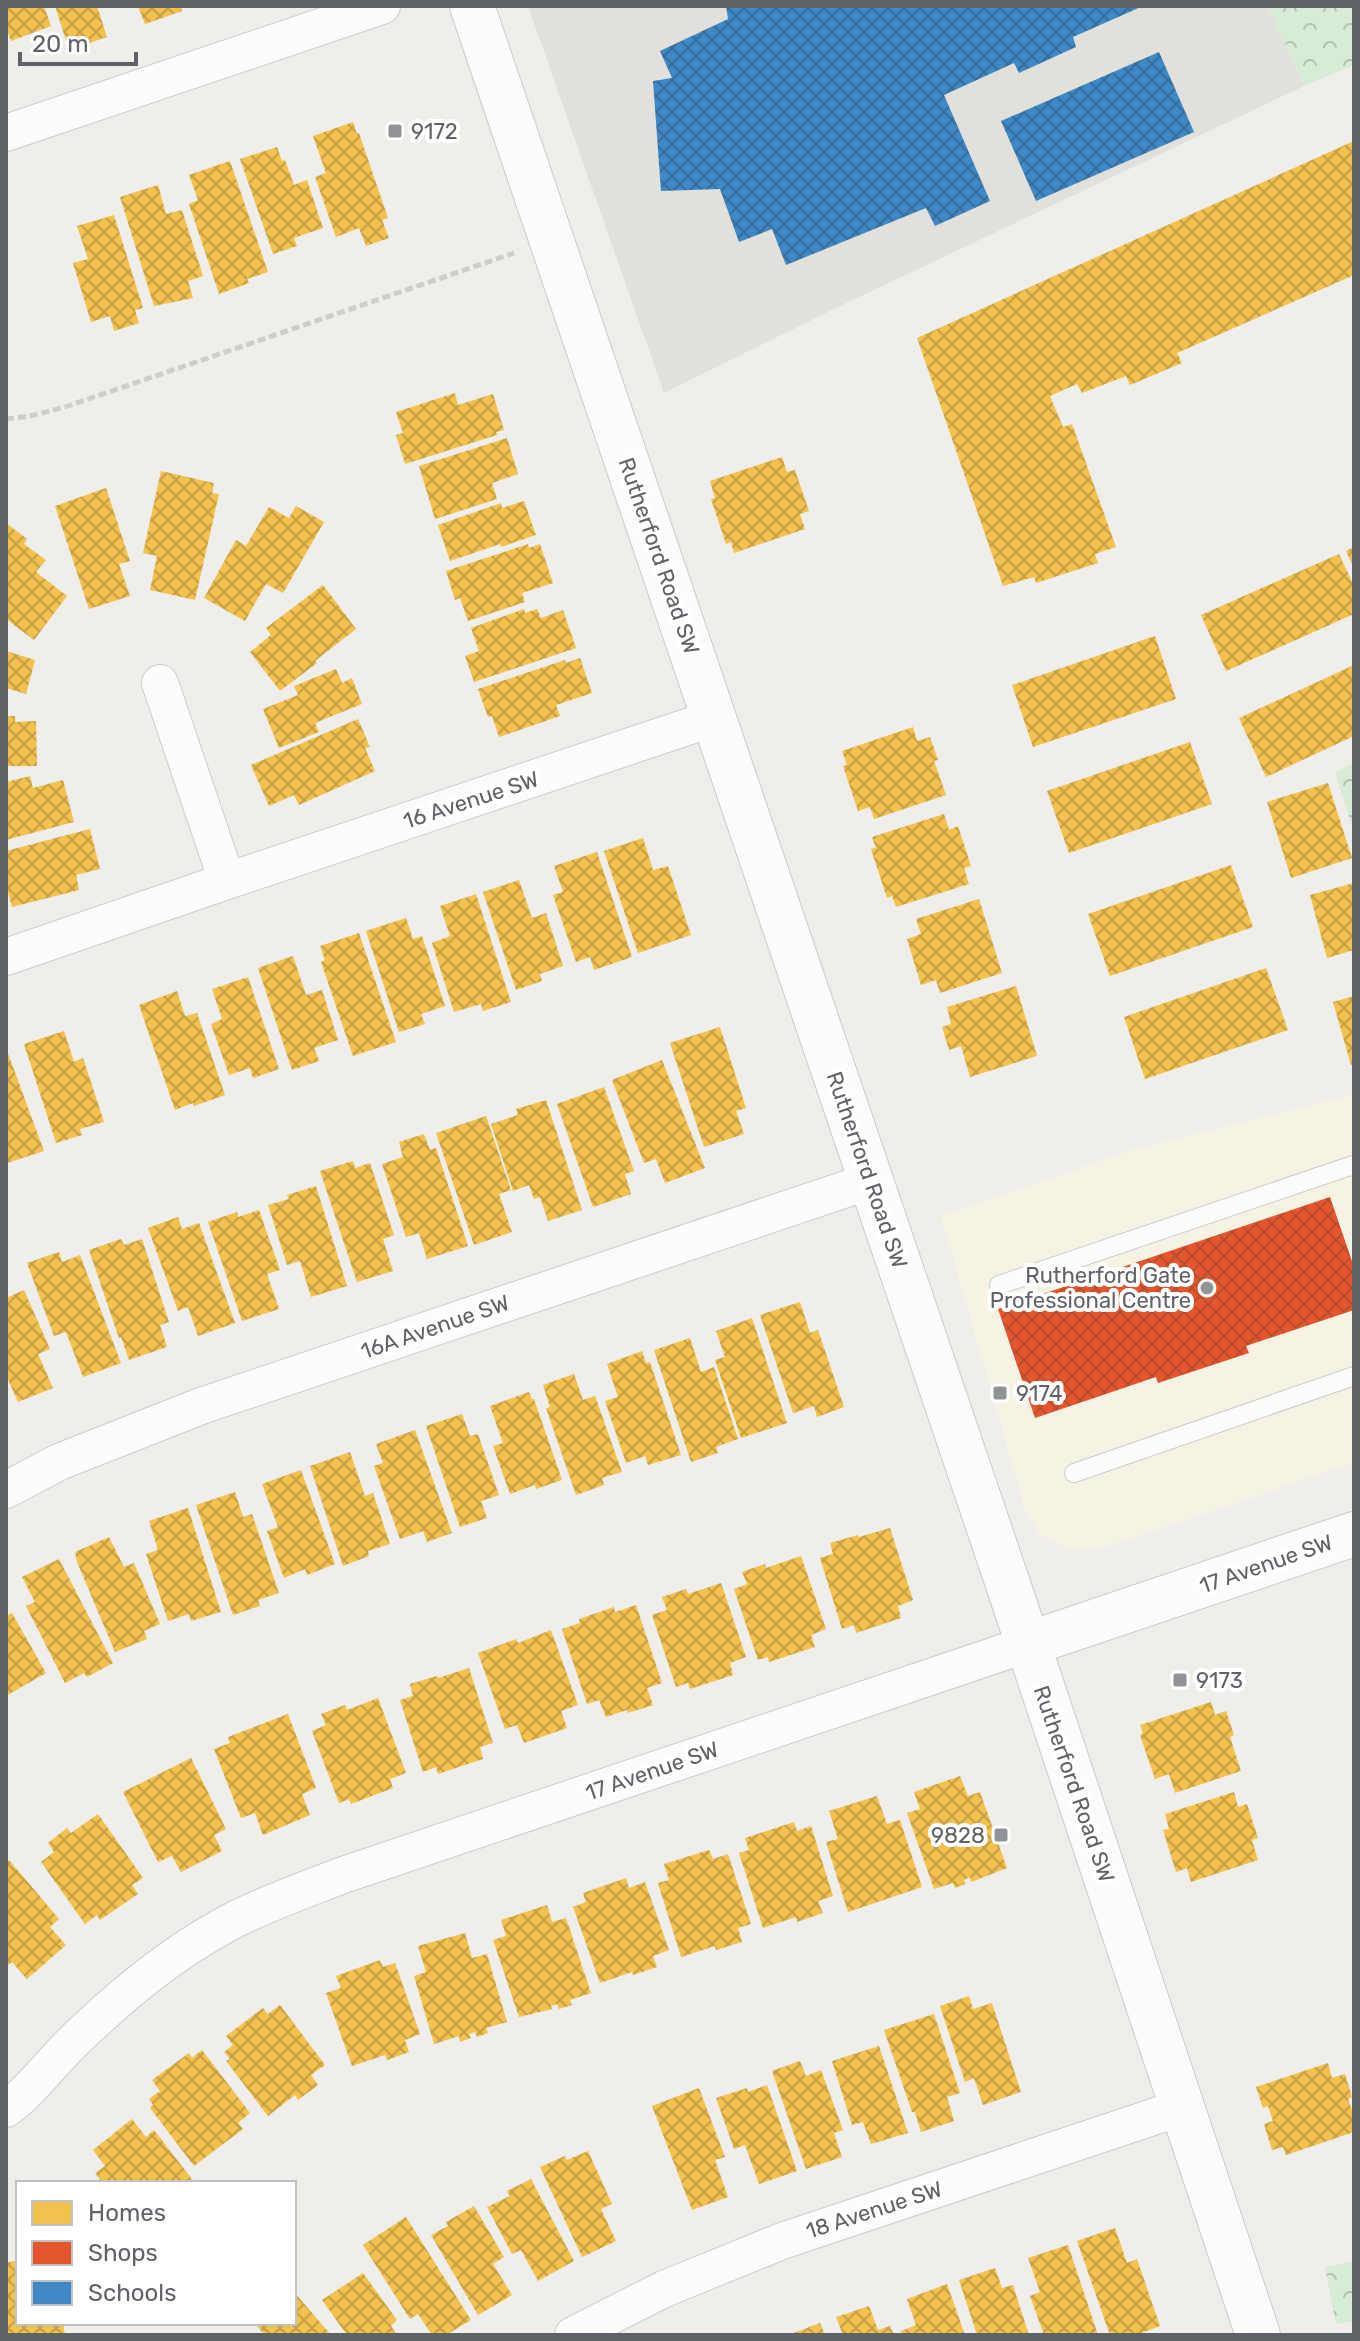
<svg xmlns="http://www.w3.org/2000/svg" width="1360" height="2341" font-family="Rubik,sans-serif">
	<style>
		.commercial { fill: #f7f3e4 }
		.education { fill: #e2e0da }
		.park { fill: url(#park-crowns) }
		.homes { fill: url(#homes-cross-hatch) }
		.shops { fill: url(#shops-cross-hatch) }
		.schools { fill: url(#schools-cross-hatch) }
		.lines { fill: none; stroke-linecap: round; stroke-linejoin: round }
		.lane-casing { stroke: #cbcccc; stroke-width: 20 }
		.street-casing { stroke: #cbcccc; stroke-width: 38 }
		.secondary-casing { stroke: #cacacb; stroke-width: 46 }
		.path { stroke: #cacfcc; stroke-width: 5; stroke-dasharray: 8 4; stroke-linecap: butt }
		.lane { stroke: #fdfcfc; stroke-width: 18 }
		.street { stroke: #fdfcfc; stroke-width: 36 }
		.secondary { stroke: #fdfcfc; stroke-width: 44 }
		.poi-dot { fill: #919496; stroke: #fff; stroke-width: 3 }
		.labels { text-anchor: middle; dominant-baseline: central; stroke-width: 8; stroke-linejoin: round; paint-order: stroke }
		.poi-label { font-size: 22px; fill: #5f6368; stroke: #fff; text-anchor: start }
		.street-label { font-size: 22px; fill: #5f6368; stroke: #fff }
	</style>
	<defs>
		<pattern id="park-crowns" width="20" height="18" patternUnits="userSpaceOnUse" patternTransform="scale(2)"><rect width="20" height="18" fill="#d8ebd6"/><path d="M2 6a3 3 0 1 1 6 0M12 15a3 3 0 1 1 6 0" fill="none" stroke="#b2c2b1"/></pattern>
		<pattern id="homes-cross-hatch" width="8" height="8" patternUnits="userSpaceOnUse" patternTransform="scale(2)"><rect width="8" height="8" fill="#f2c14e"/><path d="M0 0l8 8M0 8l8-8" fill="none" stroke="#c7a045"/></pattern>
		<pattern id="shops-cross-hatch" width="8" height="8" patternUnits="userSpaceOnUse" patternTransform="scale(2)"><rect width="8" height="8" fill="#e4572e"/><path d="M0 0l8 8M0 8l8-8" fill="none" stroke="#bc4c2b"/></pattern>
		<pattern id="schools-cross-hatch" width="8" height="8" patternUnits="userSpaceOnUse" patternTransform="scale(2)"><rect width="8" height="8" fill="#3f88c5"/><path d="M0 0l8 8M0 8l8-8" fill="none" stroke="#366e9c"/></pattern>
	</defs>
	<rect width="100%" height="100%" fill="#efeeea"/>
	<path class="commercial" d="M1354,1094V1463L1108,1546L1072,1551L1040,1534L1026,1513L941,1216L1132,1150Z"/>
	<path class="education" d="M528,6H1268L1304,86L838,307L664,393Z"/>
	<path class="park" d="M1268,6H1354V65L1304,86Z
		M1354,763V833L1335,772Z
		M1354,2261V2321L1336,2324L1325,2267Z"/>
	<path class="homes" d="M6,6H44L51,26L11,41L6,27Z
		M55,6H97L107,37L69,50Z
		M138,6H181L182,11L145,24Z
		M353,122L357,134L359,133L388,218L382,220L389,238L366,246L359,228L336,237L315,177L326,173L313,136Z
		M1354,141V275L1177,353L1182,363L1130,385L1126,376L1082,393L1077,384L1050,396L1063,427L1072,424L1116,547L1095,554L1098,563L1036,583L1034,577L1003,586L917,338Z
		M277,147L282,161L285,160L294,185L307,180L323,228L294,238L297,246L273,254L240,159Z
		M230,161L268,272L247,279L249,283L219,294L189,204L198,200L189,175Z
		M158,185L166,214L182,210L203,276L188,281L193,298L154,306L120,197Z
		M114,215L143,308L135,310L139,323L114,331L110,316L91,322L73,263L88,259L77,226Z
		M455,393L458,405L493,394L504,430L496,432L497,435L405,464L396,435L403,433L396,412Z
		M507,438L518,474L492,483L497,499L435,519L419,466Z
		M782,457L787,472L795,470L809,511L800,514L805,529L734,553L731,542L726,544L711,499L715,498L710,481Z
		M161,471L214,483L212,493L219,494L195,600L150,590L157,556L143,553Z
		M106,488L130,561L119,564L130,596L89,609L55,506Z
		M524,501L536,535L501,547L500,544L450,561L438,525L501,503L502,508Z
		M296,506L324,522L283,593L266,584L245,621L204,598L236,540L246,546L269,507L289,518Z
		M6,523L27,539L24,544L46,560L36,572L67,596L34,640L6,619Z
		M528,544L529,548L540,544L553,583L522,593L525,602L468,621L460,598L455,600L446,571Z
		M1354,547V569L1346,551Z
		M1339,554L1354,586V614L1226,671L1201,615Z
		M323,585L356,629L315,661L317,663L280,691L250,652L271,635L266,628Z
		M524,609L525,613L537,609L541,618L563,610L576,648L474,682L465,656L479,651L471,628Z
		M1155,636L1176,699L1033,747L1012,685Z
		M6,651L35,660L26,694L6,688Z
		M580,658L592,693L556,705L560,716L499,737L492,716L488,717L478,689L565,660L566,663Z
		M1354,665V736L1266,777L1239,718Z
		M336,669L342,683L352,678L362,704L315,723L319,732L279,748L263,709L298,695L294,686Z
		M6,716H15V722L36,721L37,766H6Z
		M358,719L370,747L365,748L375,771L299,805L294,795L269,806L251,765Z
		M913,727L917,741L930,737L938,760L934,761L946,795L874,819L870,807L858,811L843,766L847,765L842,751Z
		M1190,742L1212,804L1069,853L1047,791Z
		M30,776L33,788L63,780L74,822L6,840V782Z
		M1328,783L1352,858L1291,878L1267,802Z
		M944,814L949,830L958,826L971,866L964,868L969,884L896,907L892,896L887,898L871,849L876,848L872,837Z
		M90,829L100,869L76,875L79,890L12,907L6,885V851Z
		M643,838L653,870L668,866L691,935L638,953L604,851Z
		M597,852L632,957L594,970L590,957L576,962L553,895L563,892L554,866Z
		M1231,865L1253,927L1110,976L1088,914Z
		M519,880L532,918L546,913L563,966L540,974L542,981L516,990L483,892Z
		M1354,883V950L1327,958L1310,895Z
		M476,894L511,1002L483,1011L481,1004L454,1012L432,943L450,936L440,906Z
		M979,899L1002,973L940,993L936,980L921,985L907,939L921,934L916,919Z
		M406,918L413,939L422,936L445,1006L421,1014L425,1024L399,1032L366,931Z
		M359,933L396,1042L353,1056L321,962L325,960L320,946Z
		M293,956L306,995L322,990L338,1040L314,1048L319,1061L292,1070L258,968Z
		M1266,968L1288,1030L1145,1079L1124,1017Z
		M248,977L279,1069L253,1078L250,1068L229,1075L211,1024L222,1019L212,989Z
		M1016,986L1037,1056L970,1077L961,1046L949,1050L942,1027L951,1024L947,1007Z
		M177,991L185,1016L197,1013L225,1095L194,1106L193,1103L175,1110L139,1005Z
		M1354,996V1064L1351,1065L1333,1002Z
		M720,1027L746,1108L736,1111L744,1134L704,1147L670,1043Z
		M64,1031L74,1062L83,1058L104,1122L80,1129L82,1135L56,1143L24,1044Z
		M6,1048L44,1151L7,1163L6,1160Z
		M662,1060L705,1168L665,1183L656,1159L644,1163L612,1080Z
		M604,1087L634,1171L625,1174L631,1194L593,1207L557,1104Z
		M546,1100L582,1210L548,1221L540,1197L534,1199L529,1185L513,1191L491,1124L518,1115L516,1109Z
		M486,1116L511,1190L499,1194L512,1232L474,1245L436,1133Z
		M424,1134L430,1150L436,1148L468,1246L427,1259L419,1233L406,1237L382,1164L403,1157L399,1142Z
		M353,1161L355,1168L370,1163L394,1235L383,1239L393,1271L357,1282L320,1171Z
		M316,1186L347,1286L311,1297L300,1261L287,1265L268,1205L289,1199L287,1195Z
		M259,1210L280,1270L267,1274L279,1309L242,1321L208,1222L237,1212L238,1217Z
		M178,1217L182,1229L199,1223L235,1323L198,1336L188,1307L178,1311L148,1228Z
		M121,1239L124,1245L142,1239L169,1322L160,1325L167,1347L129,1360L121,1337L119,1338L89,1250Z
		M59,1252L62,1262L80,1255L121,1363L83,1377L66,1332L54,1336L27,1263Z
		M24,1290L50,1349L38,1354L53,1388L18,1402L6,1375V1298Z
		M800,1302L810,1333L818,1330L844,1407L817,1417L814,1406L793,1413L760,1315Z
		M752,1318L787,1423L741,1438L715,1360L725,1357L716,1331Z
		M690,1338L701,1372L714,1367L738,1439L716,1447L718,1453L691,1462L654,1350Z
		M642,1351L646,1363L650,1362L681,1455L648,1465L645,1456L626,1463L605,1401L618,1397L607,1364Z
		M574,1374L583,1400L595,1396L622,1472L602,1478L604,1485L576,1495L546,1408L550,1407L543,1385Z
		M529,1392L532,1399H534L562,1480L536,1489L535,1485L510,1494L493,1446L503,1443L490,1406Z
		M462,1414L470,1436L478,1434L499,1495L481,1501L487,1518L460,1527L426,1426Z
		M415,1430L452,1533L427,1542L423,1531L400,1539L374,1466L383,1463L376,1444Z
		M350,1452L365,1496L373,1493L390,1544L368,1551L369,1556L343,1566L310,1466Z
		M301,1470L335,1564L307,1575L305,1569L284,1578L267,1531L278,1527L262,1484Z
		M235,1492L243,1517L252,1514L279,1593L258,1600L260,1606L233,1615L196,1505Z
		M188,1508L221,1612L191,1621L189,1614L168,1621L146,1554L158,1550L149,1521Z
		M890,1528L913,1600L898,1606L901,1618L856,1633L854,1625L842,1629L820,1558L833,1554L830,1543L858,1535L859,1537Z
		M109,1537L124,1567L134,1563L160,1624L144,1631L147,1639L115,1652L77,1562L75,1552Z
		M801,1556L826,1629L811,1635L815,1647L769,1662L768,1657L758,1660L734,1589L747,1584L742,1572L765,1564L766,1568Z
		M59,1559L113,1663L87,1677L84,1673L65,1683L26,1606L35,1602L22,1577Z
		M721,1583L746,1657L730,1663L733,1675L690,1689L688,1683L676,1687L652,1615L667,1610L662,1597L686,1589L688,1594Z
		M636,1605L662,1683L647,1688L653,1705L628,1713L627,1710L606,1717L599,1700L587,1704L562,1629L580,1623L579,1619L614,1607L615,1612Z
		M12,1613L46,1673L6,1696V1616Z
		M551,1630L578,1705L561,1711L567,1728L524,1743L517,1725L505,1729L478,1653L516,1639L518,1643Z
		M469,1668L493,1743L480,1747L483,1759L438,1774L436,1767L423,1772L400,1700L413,1696L410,1684L437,1676L438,1678Z
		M378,1698L406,1773L390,1779L393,1788L351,1804L349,1799L339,1803L312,1731L326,1725L321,1714L345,1705L347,1710Z
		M1211,1702L1215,1715L1226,1711L1234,1735L1230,1737L1241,1771L1175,1793L1169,1774L1155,1779L1140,1735L1143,1734L1140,1725Z
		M288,1714L316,1788L302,1794L310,1815L263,1835L255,1813L241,1818L214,1749L230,1743L228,1737Z
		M191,1758L226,1829L214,1835L222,1851L181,1872L172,1856L158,1862L123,1792Z
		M960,1776L968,1796L980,1792L1007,1868L971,1882L970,1877L964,1880L965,1884L955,1888L953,1883L934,1889L907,1813L920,1809L914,1792Z
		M1234,1792L1238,1807L1247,1804L1258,1838L1252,1840L1258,1860L1191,1882L1187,1868L1176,1872L1163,1830L1169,1829L1165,1814Z
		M877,1796L887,1824L900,1820L922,1887L848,1912L826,1842L838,1839L829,1811Z
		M98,1814L143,1878L132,1885L138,1894L100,1920L97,1915L85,1924L41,1862L54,1852L48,1843L67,1828L71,1833Z
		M794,1822L797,1831L811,1826L833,1896L818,1901L823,1913L797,1922L796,1917L763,1928L739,1853L749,1850L745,1838Z
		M709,1850L713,1859L728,1854L751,1924L738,1928L742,1942L716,1950L715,1946L681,1957L658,1883L669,1880L664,1864Z
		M9,1860L59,1919L50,1927L66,1945L27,1979L12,1962L6,1967V1863Z
		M626,1878L629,1888L645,1882L669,1950L653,1956L657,1967L633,1975L632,1972L600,1983L573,1907L586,1902L583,1893Z
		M547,1905L552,1922L566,1918L591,1993L570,2000L572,2005L559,2009L557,2004L551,2006L552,2009L519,2017L493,1940L506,1936L501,1920Z
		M465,1933L472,1958L487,1954L507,2022L486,2028L488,2033L477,2037L475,2032L469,2034L471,2038L460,2042L459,2036L434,2044L414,1976L426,1972L418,1946Z
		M380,1960L383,1967L395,1963L420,2034L405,2040L409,2052L387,2060L385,2055L352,2066L326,1993L341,1988L336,1976Z
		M969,1996L973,2009L992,2003L1021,2092L983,2105L974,2078L965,2082L940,2006Z
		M280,2005L325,2065L311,2075L318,2085L298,2100L295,2095L268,2116L226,2061L230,2059L224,2052L233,2045L226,2036L263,2008L268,2014Z
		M934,2014L960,2093L947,2097L954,2121L921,2132L915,2112H912L884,2030Z
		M879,2046L908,2133L871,2144L863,2122L852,2125L832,2061Z
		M202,2050L250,2113L238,2123L243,2129L194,2166L150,2108L153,2105L149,2099L160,2091L152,2080L189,2053L192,2058Z
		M800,2061L806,2076L821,2070L843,2130L834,2133L842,2157L806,2169L772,2071Z
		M1328,2063L1332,2078L1345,2074L1352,2097L1348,2099L1354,2116V2132L1286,2155L1283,2147L1272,2150L1264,2124L1273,2121L1268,2106L1263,2108L1256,2087Z
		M767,2085L797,2171L759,2184L745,2145L734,2149L716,2098L747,2088L748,2092Z
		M699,2088L725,2157L715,2160L728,2197L692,2210L652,2106Z
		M132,2119L146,2137L154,2130L195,2183H95L100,2179L95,2173L105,2166L93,2150Z
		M588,2151L612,2204L601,2209L616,2241L582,2257L540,2167L565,2156L567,2160Z
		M531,2179L574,2261L538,2281L521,2250L512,2254L487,2207L510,2196L507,2191Z
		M474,2206L504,2257L493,2264L512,2295L478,2315L431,2235L448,2226L446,2222Z
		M406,2217L471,2320L446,2335H432L418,2314L410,2319L363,2245Z
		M1115,2228L1127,2263L1137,2259L1160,2326L1136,2335H1110L1077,2241Z
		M1068,2245L1098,2335H1044L1030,2296L1040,2292L1028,2258Z
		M18,2260V2323H63L65,2335H6V2263Z
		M995,2268L1002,2288L1013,2285L1029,2335H977L959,2280Z
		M363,2273L397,2320L391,2326L397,2335H347L322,2300Z
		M947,2284L965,2335H903L901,2331L916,2325L907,2299Z
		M294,2292L331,2335H265L254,2323H294Z
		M869,2306L878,2330L890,2326L894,2335H843L836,2317Z
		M820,2323L825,2335H788Z"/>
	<path class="shops" d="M1330,1197L1354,1267V1310L1246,1346L1249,1353L1158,1383L1156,1377L1035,1418L998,1309Z"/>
	<path class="schools" d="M726,6H1143L1073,37L1076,47L1019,73L1014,63L944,95L990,201L935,226L926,208L786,265L772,229L739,242L720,189L661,191L653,81L672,78L660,51L728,19Z
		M1159,52L1194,132L1036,201L1001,121Z"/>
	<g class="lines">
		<defs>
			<path id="lane" d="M999,1285L1353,1165L1354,1167
				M1074,1473L1354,1376"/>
			<path id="street" d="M6,133L382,6
				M160,683L227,881
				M6,957L227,881L714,718
				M6,1490L59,1462L201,1406L870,1181
				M6,2109C29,2093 46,2069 66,2049C79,2035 93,2023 106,2011C145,1976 189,1943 236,1919C270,1902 307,1889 343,1875L1028,1644
				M573,2335L664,2289L782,2241L1183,2107"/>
			<path id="secondary" d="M472,6L1010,1590L1258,2335
				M1028,1644L1354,1534"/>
		</defs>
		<use href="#lane" class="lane-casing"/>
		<use href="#street" class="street-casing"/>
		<use href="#secondary" class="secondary-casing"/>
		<path class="path" d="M6,419L30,416L65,407L514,253"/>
		<use href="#lane" class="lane"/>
		<use href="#street" class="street"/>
		<use href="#secondary" class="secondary"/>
	</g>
	<g class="poi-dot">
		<rect x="387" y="123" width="16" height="16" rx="4"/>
		<circle cx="1207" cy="1288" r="8"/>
		<rect x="992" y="1385" width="16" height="16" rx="4"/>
		<rect x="1172" y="1672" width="16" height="16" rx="4"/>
		<rect x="993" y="1827" width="16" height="16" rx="4"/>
	</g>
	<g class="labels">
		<g class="poi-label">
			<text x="411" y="131">9172</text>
			<text x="1191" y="1275" text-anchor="end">Rutherford Gate<tspan x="1191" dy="25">Professional Centre</tspan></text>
			<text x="1016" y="1393">9174</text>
			<text x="1196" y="1680">9173</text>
			<text x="985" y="1835" text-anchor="end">9828</text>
		</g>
		<g class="street-label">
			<text transform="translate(659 556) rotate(71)">Rutherford Road SW</text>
			<text transform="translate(471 800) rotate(-18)">16 Avenue SW</text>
			<text transform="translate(867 1170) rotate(71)">Rutherford Road SW</text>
			<text transform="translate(435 1327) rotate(-19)">16A Avenue SW</text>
			<text transform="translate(1266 1564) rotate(-19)">17 Avenue SW</text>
			<text transform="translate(652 1771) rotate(-19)">17 Avenue SW</text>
			<text transform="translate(1074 1784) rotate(71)">Rutherford Road SW</text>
			<text transform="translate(874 2210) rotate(-18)">18 Avenue SW</text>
		</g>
	</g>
	<rect width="1360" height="2341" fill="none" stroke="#5f6368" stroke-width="16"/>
	<rect x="16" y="2181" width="280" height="144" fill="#ffffff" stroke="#bfc1c3" stroke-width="2"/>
	<rect x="32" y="2201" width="40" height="24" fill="#f2c14e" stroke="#bfc1c3" stroke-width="2"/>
	<text x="88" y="2221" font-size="24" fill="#5f6368">Homes</text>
	<rect x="32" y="2241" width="40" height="24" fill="#e4572e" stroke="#bfc1c3" stroke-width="2"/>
	<text x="88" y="2261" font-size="24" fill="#5f6368">Shops</text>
	<rect x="32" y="2281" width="40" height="24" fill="#3f88c5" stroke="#bfc1c3" stroke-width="2"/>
	<text x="88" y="2301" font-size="24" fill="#5f6368">Schools</text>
	<path d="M20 52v12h116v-12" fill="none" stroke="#5f6368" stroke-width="4"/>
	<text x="32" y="52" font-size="24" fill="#5f6368" stroke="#ffffff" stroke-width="6" paint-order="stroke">20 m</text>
</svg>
